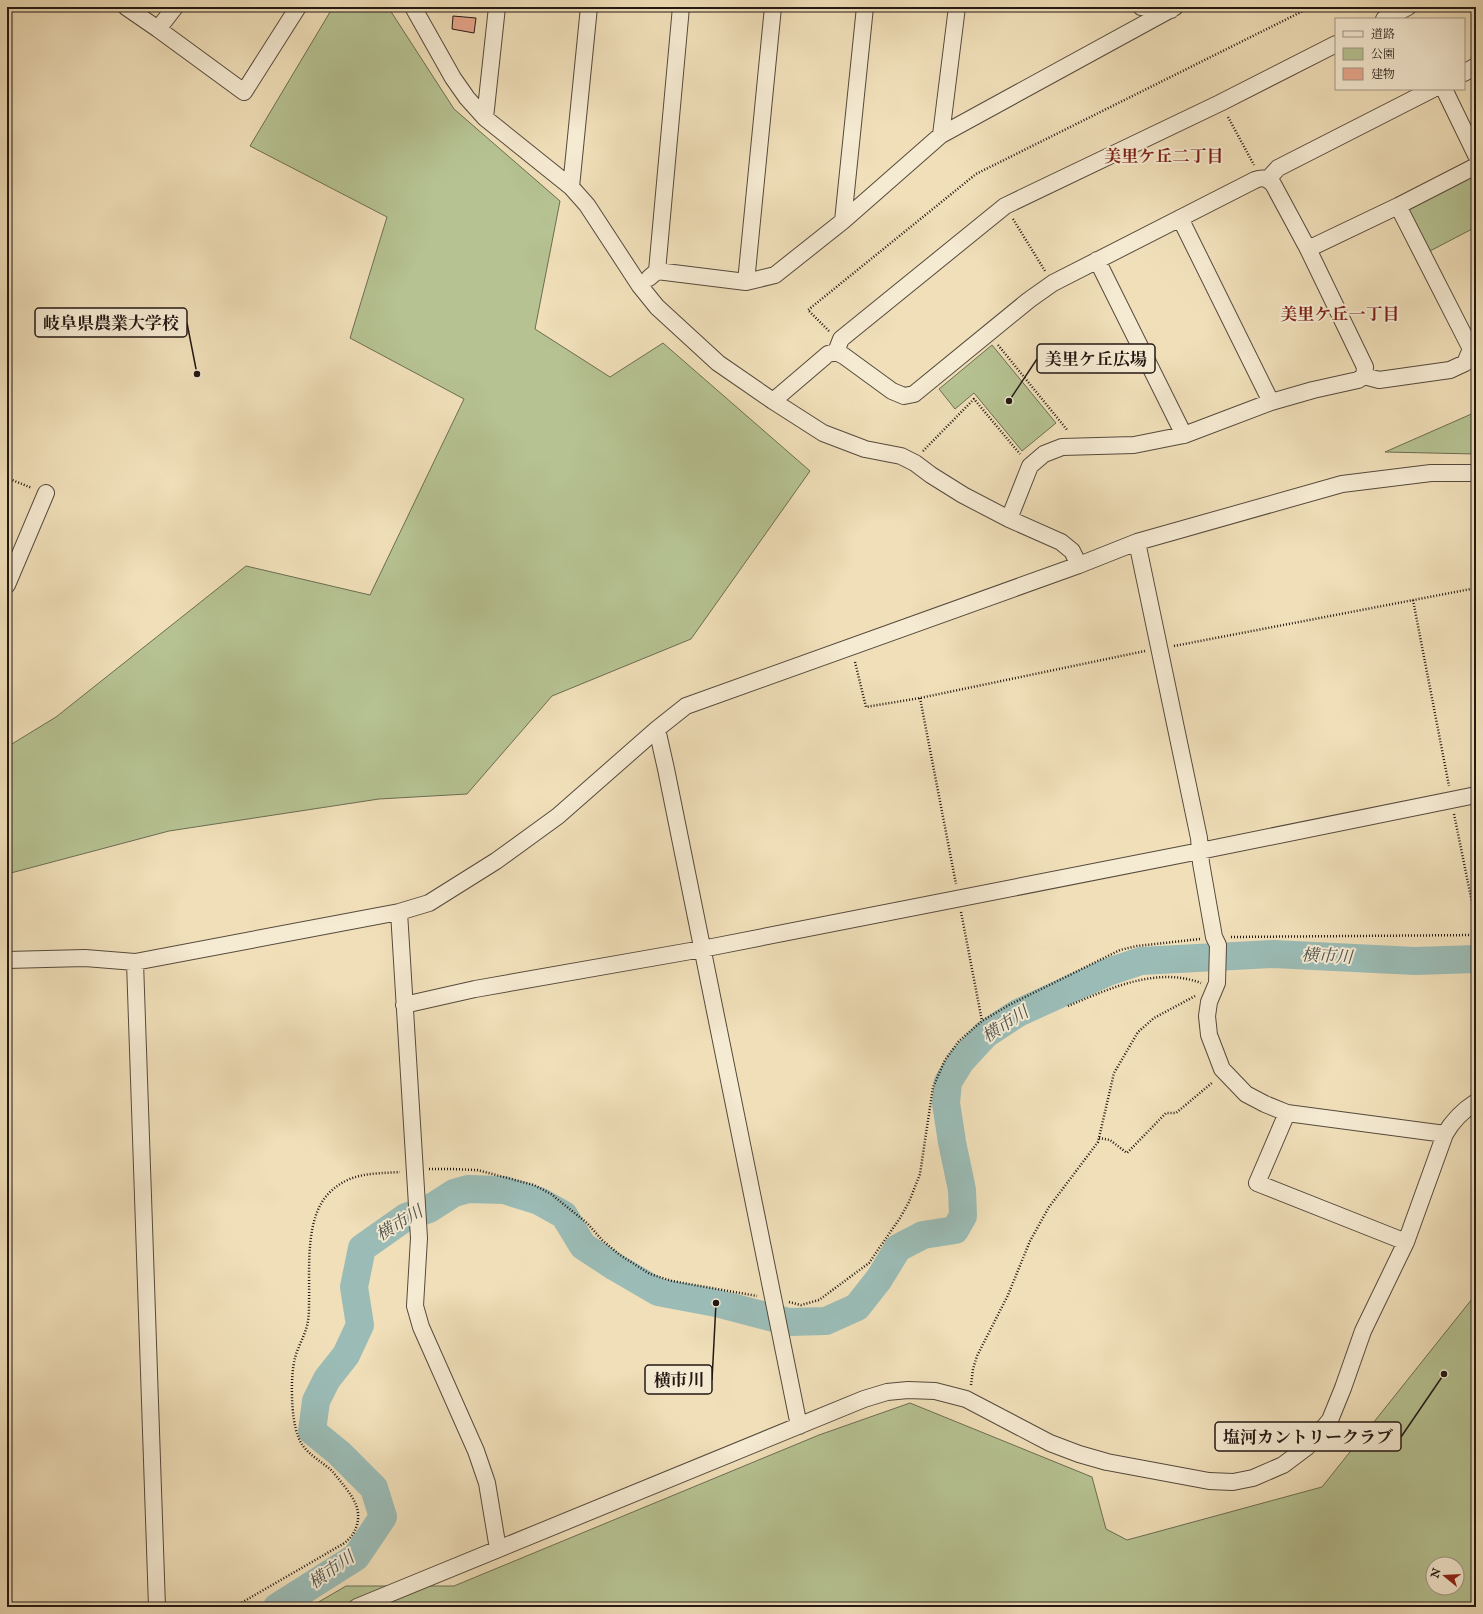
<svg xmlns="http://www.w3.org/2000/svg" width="1483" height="1614" font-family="'IM FELL English','Noto Serif JP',serif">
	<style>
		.green { fill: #b6c292; stroke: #6c6d52; fill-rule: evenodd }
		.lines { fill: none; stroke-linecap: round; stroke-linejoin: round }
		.river { stroke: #9bbcb6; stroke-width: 28 }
		.building { fill: #e8a78d; stroke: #231813 }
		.minor-casing { stroke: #564a3c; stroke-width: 18 }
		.path { stroke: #231813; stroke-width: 2.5; stroke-dasharray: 1 2; stroke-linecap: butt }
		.minor { stroke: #f5ead2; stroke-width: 16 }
		.labels { text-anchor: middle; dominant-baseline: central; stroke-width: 4; stroke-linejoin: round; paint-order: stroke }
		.neighbourhood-label { font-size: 17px; font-weight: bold; fill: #7a1f14; stroke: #f5ead2 }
		.water-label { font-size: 17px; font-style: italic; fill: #4d514c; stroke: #f5ead2 }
		.leader { fill: none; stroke: #231813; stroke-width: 1.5 }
		.callout-dot { fill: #231813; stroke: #f5ead2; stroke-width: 1.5 }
		.callout { fill: #f5ead2; stroke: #231813; stroke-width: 1.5 }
		.callout-label { font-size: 17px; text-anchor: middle; font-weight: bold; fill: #231813 }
	</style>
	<rect width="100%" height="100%" fill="#f0dfb9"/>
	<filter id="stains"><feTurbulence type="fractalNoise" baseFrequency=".005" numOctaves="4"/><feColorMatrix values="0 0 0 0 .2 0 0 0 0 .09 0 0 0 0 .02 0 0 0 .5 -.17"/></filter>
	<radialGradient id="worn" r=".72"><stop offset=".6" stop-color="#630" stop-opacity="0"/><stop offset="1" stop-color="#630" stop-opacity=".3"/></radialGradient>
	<path class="green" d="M333,7H388L454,109L560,201L535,329L610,377L663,343L810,471L691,639L552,696L467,794L379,799L169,831L7,874V747L56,717L246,566L370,595L464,399L350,338L387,217L250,146Z
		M1476,171V227L1430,251L1407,206Z
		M992,345L1056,423L1022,451L974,393L955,409L939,389Z
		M1476,412V454L1385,452Z
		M1476,1294V1607H310L346,1586H454L819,1435L910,1403L1092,1477L1106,1529L1127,1540L1322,1487ZM1433,1564H1457V1588H1433Z"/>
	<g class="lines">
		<path class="river" d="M277,1607L356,1557L383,1517L374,1488L339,1453L312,1431L316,1401L327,1379L346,1355L360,1325L354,1287L362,1248L406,1217L429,1209L454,1193L468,1189L504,1190L539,1201L564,1215L583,1246L615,1267L658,1292L716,1303L789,1322L826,1321L857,1307L879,1279L898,1248L923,1235L955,1230L963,1216L962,1190L952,1142L946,1103L948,1082L961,1061L986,1034L1018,1013L1108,972L1141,961L1274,954L1415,961L1476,959"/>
	</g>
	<path class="building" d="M453,16L476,18L474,33L452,29Z"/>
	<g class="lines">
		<defs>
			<path id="minor" d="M126,7L158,29L175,7
				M413,7L453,78L467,98L485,118L571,187L587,205L640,286L657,307L718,363L773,401L823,433L865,449L901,456L915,463L931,475L963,495L1009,519L1061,542L1072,551L1079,565
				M1141,7L1171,10
				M1384,19L1408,7
				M158,29L244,92L298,7
				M1464,73L1476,66
				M1444,89L1476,155
				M485,118L497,7
				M941,135L957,7
				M1268,179L1278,168L1433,89
				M571,187L589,7
				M1180,218L1271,402
				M843,221L865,7
				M1308,249L1398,206L1476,166
				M1097,260L1184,435
				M657,271L746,282L773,7
				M649,278L657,271L681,7
				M746,282L775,275L843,221L941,135L1175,7
				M836,352L841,339L1005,206L1220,103L1336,44
				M1364,376L1379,380L1450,370L1465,363L1471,349L1398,206
				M773,401L828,354L836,352L844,356L892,391L904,396L914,394L1029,300L1053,283L1255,180C1263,177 1267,178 1273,184L1308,249L1365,367L1364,376L1358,380L1313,390L1271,402L1184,435L1134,445L1062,447L1044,454L1030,466L1009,519
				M1137,542L1199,838L1201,863L1214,937L1218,945L1217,983L1209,1002L1207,1016L1209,1035L1222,1069L1246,1094L1265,1104L1287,1113L1445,1134
				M7,585L46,493
				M657,729L666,769L799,1426
				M399,912L419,1238L415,1306L421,1327L476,1451L487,1483L498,1549
				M7,960L85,958L135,962L399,912L429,903L496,861L558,816L657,729L686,706L1079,565L1137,542L1342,484L1431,473H1476
				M135,962L157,1607
				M404,1005L475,989L702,949L1200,851L1476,795
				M1287,1113L1257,1183L1406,1242
				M357,1607L864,1399L887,1392L908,1390L935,1391L966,1399L1050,1443L1079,1454L1107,1462L1209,1481L1233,1482L1253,1478L1283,1465L1307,1447L1330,1420L1343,1388L1363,1331L1406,1242L1445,1134C1453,1120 1462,1111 1476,1102"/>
		</defs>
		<use href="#minor" class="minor-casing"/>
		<path class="path" d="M1228,117L1254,165
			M1013,219L1045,271
			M829,331L808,310L976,174L1311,7
			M998,345L1068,431
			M923,451L974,399L1020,454
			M7,478L32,488
			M1413,600L1449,786
			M1174,646L1476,588
			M855,662L866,707L920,698L1145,651
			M920,698L956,884
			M1454,814L1476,922
			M961,912L982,1021
			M1231,937L1476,935
			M1068,1006C1109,989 1156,966 1201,983
			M1099,1138L1110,1140L1127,1153L1166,1113H1176L1213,1082
			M429,1169H451L477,1170L534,1185L551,1194L587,1223L602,1240L620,1255L650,1274L672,1281L757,1296
			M789,1302L801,1305L819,1300L869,1263L900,1218L909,1202L920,1174L933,1087L945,1060L959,1041L982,1021L1009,1005L1120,950L1137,946L1200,939
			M971,1385L973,1369L977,1356L1008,1295L1030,1241L1049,1207L1098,1142L1114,1073L1138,1032L1154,1018L1195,996
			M234,1607L343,1544C351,1538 354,1534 357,1525C361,1509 354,1499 345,1487C341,1482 337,1477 333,1472C321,1460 304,1454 298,1436C291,1419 290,1376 295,1358C298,1346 306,1334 308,1321C309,1315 309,1309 309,1303C310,1270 304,1217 330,1192C351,1172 373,1174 400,1172"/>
		<use href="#minor" class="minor"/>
	</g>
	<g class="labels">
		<g class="neighbourhood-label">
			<text x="1164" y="157">美里ケ丘二丁目</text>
			<text x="1340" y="315">美里ケ丘一丁目</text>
		</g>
		<g class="water-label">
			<text transform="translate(1327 957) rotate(3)">横市川</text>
			<text transform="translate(1006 1025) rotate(-33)">横市川</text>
			<text transform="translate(400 1224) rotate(-31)">横市川</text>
			<text transform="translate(332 1571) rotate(-35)">横市川</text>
		</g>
	</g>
	<path class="leader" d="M197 374L187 323M1009 401L1037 359M716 1303L712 1380M1444 1374L1401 1437"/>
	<g class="callout-dot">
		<circle cx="197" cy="374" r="4"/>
		<circle cx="1009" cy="401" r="4"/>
		<circle cx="716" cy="1303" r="4"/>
		<circle cx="1444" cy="1374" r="4"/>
	</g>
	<g class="callout">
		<rect x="35" y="308" width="152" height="29" rx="4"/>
		<rect x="1037" y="344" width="118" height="29" rx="4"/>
		<rect x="645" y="1365" width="67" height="29" rx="4"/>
		<rect x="1215" y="1422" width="186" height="29" rx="4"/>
	</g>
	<g class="callout-label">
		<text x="111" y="329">岐阜県農業大学校</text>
		<text x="1096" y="365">美里ケ丘広場</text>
		<text x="679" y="1386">横市川</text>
		<text x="1308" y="1443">塩河カントリークラブ</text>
	</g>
	<rect width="1483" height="1614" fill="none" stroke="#f0dfb9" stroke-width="24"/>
	<rect x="8" y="8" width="1467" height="1598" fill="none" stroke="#231813" stroke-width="2"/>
	<rect x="12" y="12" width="1459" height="1590" fill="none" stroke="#231813"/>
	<rect x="1335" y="18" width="130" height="72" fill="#f5ead2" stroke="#a19686"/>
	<rect x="1343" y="31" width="20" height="6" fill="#f5ead2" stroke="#a19686"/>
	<text x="1371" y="38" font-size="12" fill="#231813">道路</text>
	<rect x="1343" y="48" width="20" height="12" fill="#b6c292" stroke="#a19686"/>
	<text x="1371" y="58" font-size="12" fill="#231813">公園</text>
	<rect x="1343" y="68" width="20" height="12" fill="#e8a78d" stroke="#a19686"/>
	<text x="1371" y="78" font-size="12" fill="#231813">建物</text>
	<g transform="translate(1445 1576) rotate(288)"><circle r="19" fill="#f5ead2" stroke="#a19686"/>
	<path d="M0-3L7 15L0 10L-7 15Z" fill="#8f2418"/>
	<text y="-6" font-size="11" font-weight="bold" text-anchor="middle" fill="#231813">N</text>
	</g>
	<rect width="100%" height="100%" filter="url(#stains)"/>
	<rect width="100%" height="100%" fill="url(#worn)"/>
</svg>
